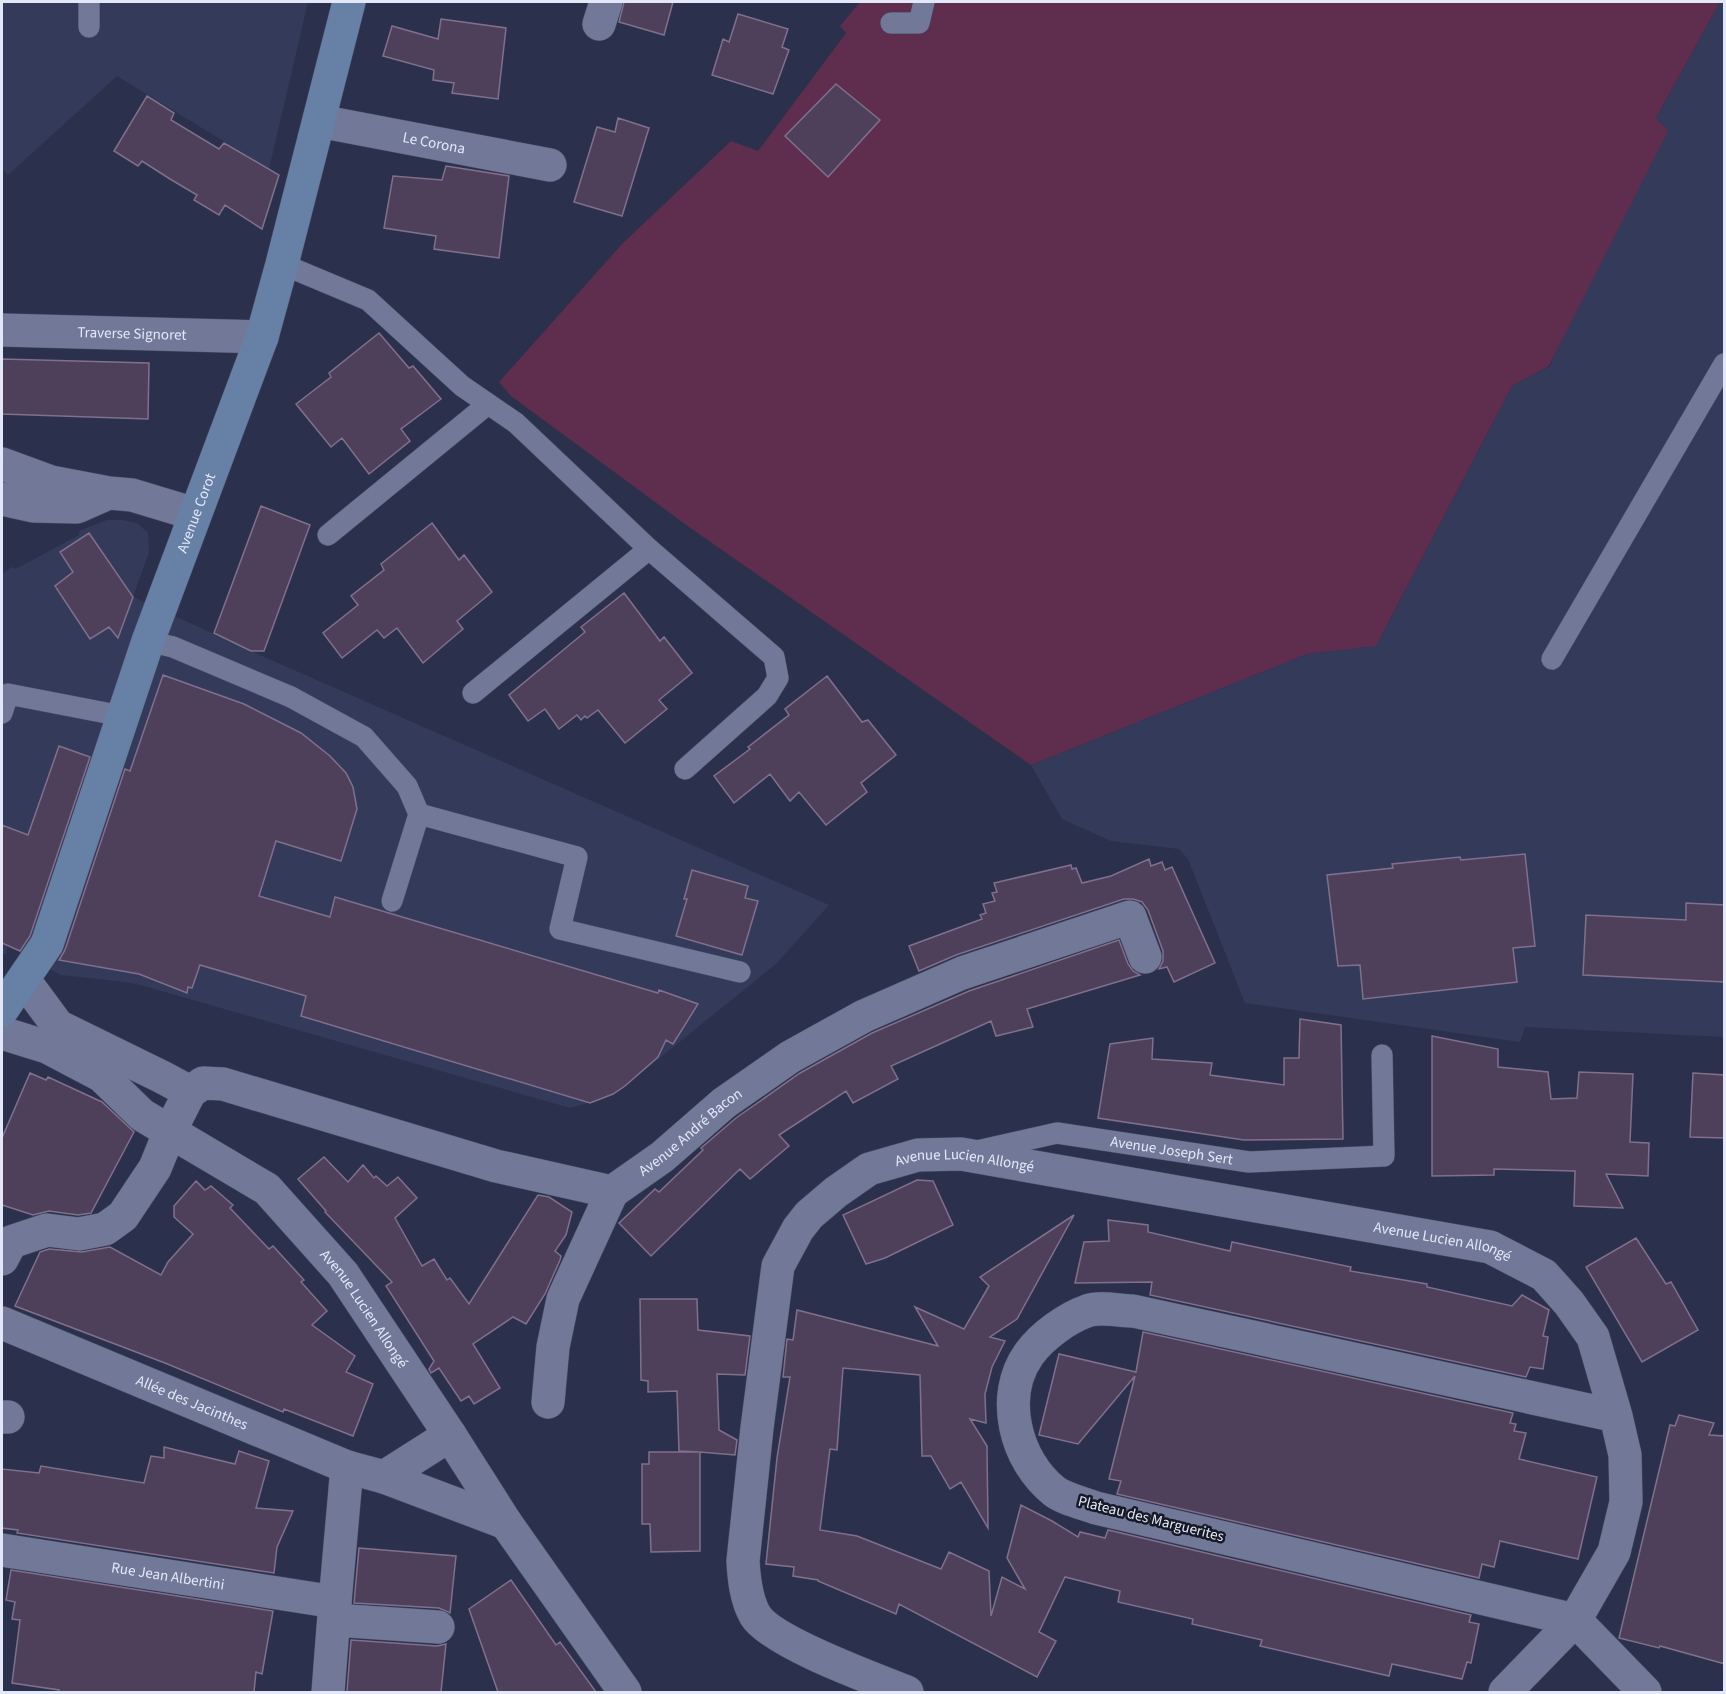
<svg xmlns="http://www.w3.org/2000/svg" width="1726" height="1694" font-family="'Source Sans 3',sans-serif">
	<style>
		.built { fill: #343a5a }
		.green { fill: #5f2d4d }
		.building { fill: #4e405b; stroke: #80708e; stroke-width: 1.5 }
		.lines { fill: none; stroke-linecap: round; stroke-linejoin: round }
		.lane-casing { stroke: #4a4e65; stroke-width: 22 }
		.street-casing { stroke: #4a4e65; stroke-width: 34 }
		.secondary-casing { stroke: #4a4e65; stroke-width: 34 }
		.lane { stroke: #727998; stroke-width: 21 }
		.street { stroke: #727998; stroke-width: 33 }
		.secondary { stroke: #6781a6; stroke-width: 33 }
		.labels { text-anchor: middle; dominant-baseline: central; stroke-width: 5; stroke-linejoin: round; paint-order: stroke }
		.street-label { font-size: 15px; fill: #e3e8f9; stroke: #171a26 }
	</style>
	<rect width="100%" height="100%" fill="#2b314c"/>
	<path class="built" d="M2,2H308L269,169L117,76L8,175L2,169Z
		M1720,2H1724V1037L1525,1027L1520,1042L1245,1003L1188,859L1179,849L1111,841L1062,819L1031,765L1307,654L1376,646L1512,386L1550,366L1656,118Z
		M107,520H122L137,523L148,533L149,552L133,597L262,656L829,905L776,964L625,1086L599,1100L570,1108L144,986L126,982L60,975L7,945L6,954H2V574L12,567L16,569L79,535V531Z"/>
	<path class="green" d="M860,2H1720L1656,118L1668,131L1549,366L1512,386L1376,646L1307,654L1031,765L689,527L511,396L499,382L622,244L731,141L758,151L846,33L840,26Z"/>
	<path class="building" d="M624,2H673L664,35L619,22Z
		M738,14L788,29L782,47L789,50L773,94L712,75L723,39L729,42Z
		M441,19L506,28L498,99L452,93L454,83L433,80L434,70L383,56L392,26L438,39Z
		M836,84L880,120L828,177L785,136Z
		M147,96L174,113L171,120L219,149L224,143L279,175L262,229L225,205L219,215L194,200L197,195L170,179L142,161L138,166L114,151Z
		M618,118L649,128L622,216L574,202L597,127L615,132Z
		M446,166L509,176L499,258L434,249L436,236L384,228L393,176L442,180Z
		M379,333L409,368L413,366L441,399L401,429L410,441L369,474L342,438L331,447L296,404L331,377L329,373Z
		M2,359L149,363L148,419L2,414Z
		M261,506L310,525L264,651H251L214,633Z
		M432,523L459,560L464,555L492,592L457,621L463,629L423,663L397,628L384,638L377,630L342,658L323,633L358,605L351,596L384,570L381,564Z
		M89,533L133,597L118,638L109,627L90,639L55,586L73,572L60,552Z
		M624,593L660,641L664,637L692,673L659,700L667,709L625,743L598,710L587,718L585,716L581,720L577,715L559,729L545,709L528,721L509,695L585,632L581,627Z
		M163,675L244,704L301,733L330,756L346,773L353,787L357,809L341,861L276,841L259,896L330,917L335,897L658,993L659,990L698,1004L673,1044L666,1040L658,1057L625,1086L613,1094L590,1103L301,1016L306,996L200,965L192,988L188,987L187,993L139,974L59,960L65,950L125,769L130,771Z
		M827,676L862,722L868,720L896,755L861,783L867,792L826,825L799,792L790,801L770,774L734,803L714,776L750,749L748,747L789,715L785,709Z
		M59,746L90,757L30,936L20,951L2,943V825L28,835Z
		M1525,854L1535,946L1513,948L1517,982L1363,999L1360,965L1338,966L1327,875L1393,868L1392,864L1460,857L1461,860Z
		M1149,859L1151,866L1162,862L1165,870L1172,867L1215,963L1174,982L1167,967L1159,969L1163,961V951L1148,910L1142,902L1133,899H1124L956,955L919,971L909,946L982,919L980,915L986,913L983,904L995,901L992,893L997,892L994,883L1071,865L1072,869L1076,868L1082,883L1111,876Z
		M692,870L748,886L745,898L758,901L742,955L676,936L687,899H684Z
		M1686,903L1725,905V982L1583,975L1586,915L1686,920Z
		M1119,940L1128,964L1133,971L1140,975L1027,1009L1033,1027L996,1036L991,1021L940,1044L891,1066L898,1079L853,1103L846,1091L779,1135L789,1146L750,1179L740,1169L651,1256L619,1223L655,1189L659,1192L703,1150L701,1148L736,1118L800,1073L872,1033L969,991Z
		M1300,1019L1341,1025L1343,1139L1244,1140L1098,1118L1110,1044L1153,1038L1152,1059L1212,1063L1210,1075L1284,1085V1058H1299Z
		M1432,1036L1498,1049V1067L1548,1072L1551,1099L1577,1098L1579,1072L1633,1074L1630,1142L1649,1143L1648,1176L1606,1174L1623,1208L1574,1206L1575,1171L1494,1169V1175L1432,1176Z
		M30,1073L46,1080L48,1077L102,1102L134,1132L91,1213L78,1215L49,1211L33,1215L2,1205V1138Z
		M1693,1073L1725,1075V1138L1690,1137Z
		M324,1157L348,1182L363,1165L374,1178L376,1176L387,1186L398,1177L417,1198L395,1218L422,1266L434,1259L447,1280L450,1278L469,1304L538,1195L549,1197L572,1212L566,1235L555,1251L561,1256L560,1260L545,1294L526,1324L513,1317L473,1344L500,1388L474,1404L469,1396L461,1401L439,1368L431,1373L429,1369L434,1361L386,1286L392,1282L325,1212L326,1211L298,1179Z
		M917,1180L933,1181L953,1225L885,1258L866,1264L843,1215Z
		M196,1181L205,1190L211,1186L233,1205L230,1208L269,1249L273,1246L304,1280L301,1282L327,1311L312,1325L355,1356L346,1372L373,1384L353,1436L284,1409L283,1412L165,1363L15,1306L40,1252L49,1249L82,1252L110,1247L161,1275L168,1262L193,1234L174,1217V1206Z
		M1074,1215L1017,1319L990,1337L1005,1341L992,1367L985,1394L986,1423L970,1419L987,1446L988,1528L961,1482L950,1489L931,1456H922L920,1375L843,1368L837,1450L830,1449L820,1530L857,1536L941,1569L949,1552L989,1571L991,1616L1002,1577L1025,1589L1007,1558L1021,1505L1052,1521L1078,1537L1080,1532L1105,1538L1108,1530L1471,1615L1469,1622L1479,1624L1471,1663L1467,1662L1462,1679L1392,1664L1389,1676L1260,1646L1262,1640L1192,1624L1193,1619L1118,1602L1120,1591L1065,1577L1039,1632L1056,1641L1037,1677L899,1604L896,1614L818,1581V1580L793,1576L794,1567L766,1564L777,1458L790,1377H783L787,1339L793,1340L797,1310L938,1346L915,1307L964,1329L989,1286L980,1277Z
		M1108,1220L1148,1225V1232L1230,1251L1232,1242L1351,1267L1350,1271L1427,1284V1287L1512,1306L1522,1295L1549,1310L1543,1336L1548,1337L1543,1369L1530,1367L1526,1377L1150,1295L1152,1282L1075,1283L1084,1242L1109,1241Z
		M1636,1238L1666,1284L1671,1282L1698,1330L1642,1362L1586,1267Z
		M640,1299H697L698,1330L750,1336L745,1375L717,1374L719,1430L737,1440L735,1455L700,1452V1551L651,1552L650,1524H642V1464H649V1452H699L679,1451L677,1391L648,1392V1381L641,1380Z
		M1143,1332L1513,1413L1510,1423L1516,1424L1514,1431L1526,1433L1519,1459L1597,1477L1578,1559L1500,1541L1494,1567L1482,1564L1479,1578L1117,1494L1121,1481L1109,1479L1135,1376L1078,1444L1039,1435L1059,1354L1136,1372Z
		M1679,1415L1714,1423L1709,1435L1725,1436V1664L1660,1646L1659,1648L1619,1638L1670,1425L1675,1426Z
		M164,1447L235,1464L239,1451L269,1461L256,1508L293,1511L277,1547L274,1573L17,1533L18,1530L2,1528V1469L39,1473L41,1466L144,1483L151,1456L164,1458Z
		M359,1548L456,1556L450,1613L439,1608L354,1603Z
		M11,1570L273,1611L262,1674L256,1672L254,1692H59V1690L12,1683L20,1620L12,1619L15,1602L6,1600Z
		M511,1580L556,1645L560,1642L596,1692H498L469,1609Z
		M351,1640L437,1646L446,1644L441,1692H347Z"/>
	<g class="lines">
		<defs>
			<g id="lane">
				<path d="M891,23H919L924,2"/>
				<path d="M89,27V2"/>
				<path d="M282,264L368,300L462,386L516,423L649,549L774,657L778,678L767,696L685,769"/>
				<path d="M328,535L488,404"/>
				<path d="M148,641L173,647L291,697L364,737L407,786L419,814L577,857L560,929L740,972"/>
				<path d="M1552,659L1724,364"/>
				<path d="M473,693L649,549"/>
				<path d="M2,713L8,694L122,716"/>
				<path d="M392,901L419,814"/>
				<path id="s1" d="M977,1151L1057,1133L1249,1162L1384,1156L1382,1055"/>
			</g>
			<g id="street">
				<path d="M599,24L606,2"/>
				<path id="s2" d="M319,121L550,165"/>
				<path id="s3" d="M2,330L262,337"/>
				<path d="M2,464L51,482L109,493L132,495L195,514"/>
				<path d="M2,499L33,506L77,507L102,496"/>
				<path d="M24,980L58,1026L162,1077L190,1092"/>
				<path id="s4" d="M2,1033L47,1047L102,1076L142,1115L267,1189L343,1274L450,1435L506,1523L625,1692"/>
				<path id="s5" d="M2,1259L11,1242L47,1230L79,1234L105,1229L123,1216L155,1168L170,1131L190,1092L203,1083L223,1084L496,1166L612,1192L662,1157L724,1103L790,1057L864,1016L962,973L1130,917L1145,957"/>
				<path id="s6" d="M2,1323L347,1467L384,1477L450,1435"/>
				<path d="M548,1402L553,1347L563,1299L612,1192"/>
				<path d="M2,1417H8"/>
				<path d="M384,1477L506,1523"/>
				<path id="s7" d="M2,1550L335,1602L328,1692"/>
				<path d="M335,1602L347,1467"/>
				<path d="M334,1620L438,1627"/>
				<path id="s8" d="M907,1692C874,1679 771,1642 755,1615C746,1599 744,1579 743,1561L757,1428L778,1266L798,1229L809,1215L836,1192L869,1169L918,1155L961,1154L1490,1247L1544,1275L1569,1303L1593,1337L1616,1416L1625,1455L1626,1502L1614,1552L1575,1620L1096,1508C1083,1503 1064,1499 1054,1491C1015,1460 999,1396 1029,1354C1042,1336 1067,1318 1087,1311C1100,1306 1120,1311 1133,1311L1616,1416"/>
				<path d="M1505,1692L1575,1620L1645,1692"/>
			</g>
			<g id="secondary">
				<path id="s9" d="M2,1010L47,944L148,641L262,337L282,264L349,2"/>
			</g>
		</defs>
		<use href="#lane" class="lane-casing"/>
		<use href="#street" class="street-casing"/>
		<use href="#secondary" class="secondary-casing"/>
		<use href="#lane" class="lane"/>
		<use href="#street" class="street"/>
		<use href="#secondary" class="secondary"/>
	</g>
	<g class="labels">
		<g class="street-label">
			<text stroke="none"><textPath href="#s2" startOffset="117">Le Corona</textPath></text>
			<text stroke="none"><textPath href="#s3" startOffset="130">Traverse Signoret</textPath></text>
			<text stroke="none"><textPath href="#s9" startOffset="536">Avenue Corot</textPath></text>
			<text stroke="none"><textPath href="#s5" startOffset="818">Avenue André Bacon</textPath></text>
			<text stroke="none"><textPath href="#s1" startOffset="198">Avenue Joseph Sert</textPath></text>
			<text stroke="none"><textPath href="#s8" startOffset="758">Avenue Lucien Allongé</textPath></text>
			<text stroke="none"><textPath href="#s8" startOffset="1244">Avenue Lucien Allongé</textPath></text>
			<text stroke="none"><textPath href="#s4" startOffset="465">Avenue Lucien Allongé</textPath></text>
			<text stroke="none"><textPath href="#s6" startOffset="206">Allée des Jacinthes</textPath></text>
			<text transform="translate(1151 1519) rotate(14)">Plateau des Marguerites</text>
			<text stroke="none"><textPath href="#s7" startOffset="168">Rue Jean Albertini</textPath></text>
		</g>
	</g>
	<rect width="1726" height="1694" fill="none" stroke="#e3e8f9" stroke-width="6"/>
</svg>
